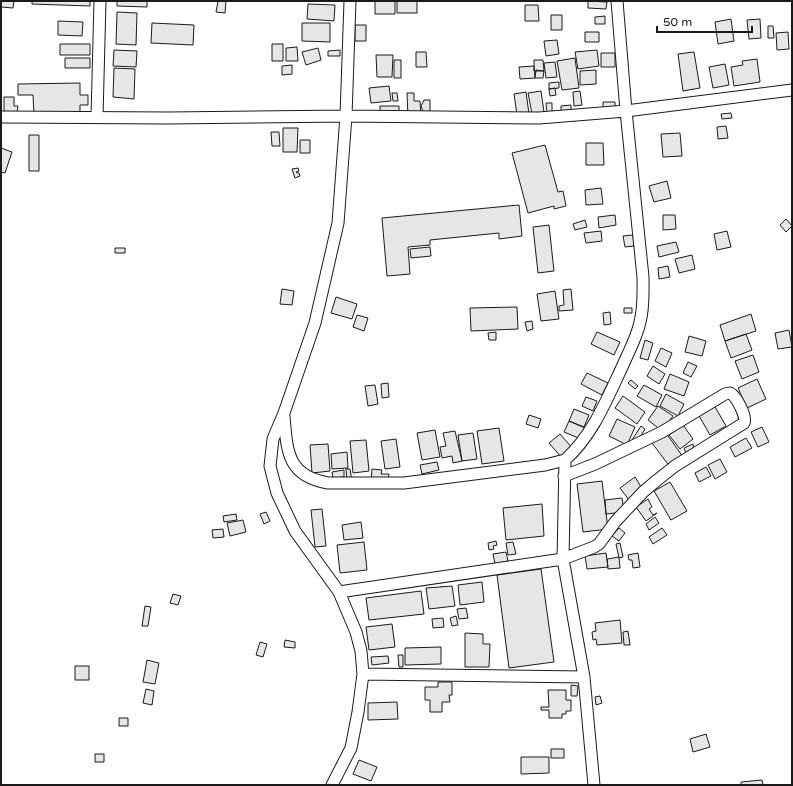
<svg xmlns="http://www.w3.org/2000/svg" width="793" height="786" font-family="'Varela Round',sans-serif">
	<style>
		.building { fill: #e6e6e6; stroke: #1a1a1a }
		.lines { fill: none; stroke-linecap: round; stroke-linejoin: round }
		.street-casing { stroke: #1a1a1a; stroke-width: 13 }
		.street { stroke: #fff; stroke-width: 11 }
	</style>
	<rect width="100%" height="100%" fill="#fff"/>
	<path class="building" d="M1,1H14L13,8L1,7Z
		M32,1H90V6L32,4Z
		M117,1H147V7L117,6Z
		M218,1H226L225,13L216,12Z
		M375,1H395V14H375Z
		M397,1H417V13H397Z
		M588,1L607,2L606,9L588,8Z
		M308,4L335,5L334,21L307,19Z
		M525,5H538L539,21H525Z
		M117,12L137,13L136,45L116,44Z
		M551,15H562V30H551Z
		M605,16V24H595V17Z
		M731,19L734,41L718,44L715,22Z
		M760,19L761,38L749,39L747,20Z
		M58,21L83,22L82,36L58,35Z
		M152,23L194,25L193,45L151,43Z
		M302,23H330V42L302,41Z
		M355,25H366V41H355Z
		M768,26H773L774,38H768Z
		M585,32H599V42H585Z
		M788,32L789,49L777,50L776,33Z
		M557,40L559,54L546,56L544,41Z
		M60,44H90V55H60Z
		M272,44H283V61H272Z
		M297,47L298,61H286V48Z
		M318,48L321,60L306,65L302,52Z
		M114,50L137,51L136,67L113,66Z
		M340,50V56H328V51Z
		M597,50L599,66L578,69L575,52Z
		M416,52H426L427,67H416Z
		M694,52L700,88L683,91L678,54Z
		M601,53H615V67H601Z
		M376,55H393L392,77H377Z
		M65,58H90V68H65Z
		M575,58L579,88L562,90L557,61Z
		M757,59L760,82L734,86L731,67L743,65L742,61Z
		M394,60H401V78H394Z
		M534,60H543L544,71H534Z
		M555,62L557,77L546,78L544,63Z
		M725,64L729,85L713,88L709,67Z
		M292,65V74L282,75V66Z
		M534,66L535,78L520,79L519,67Z
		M114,68L135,69L134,99L113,97Z
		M536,70L544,71L543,78H535Z
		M596,70V84L580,85V71Z
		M559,82V88L549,89V83Z
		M80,83V95H88V105H80V114L34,115L33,95H18V84Z
		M389,86L391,101L371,103L369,88Z
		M555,88L556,95L550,96L549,89Z
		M541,91L544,112L532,114L528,93Z
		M580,91L582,105L574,106L573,92Z
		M526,92L529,114L517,115L514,94Z
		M392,93H397L398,101H393Z
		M407,93H414V101H420L421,116L408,117Z
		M4,97H14V106H18L17,114L4,113Z
		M424,100H430V114H424L421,106Z
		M603,102H615V109H603Z
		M546,103H552V113H547Z
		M571,105V114L561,115V106Z
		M380,106H399V116H380Z
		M731,113L732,118L722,119L721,114Z
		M726,126L728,138L718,139L717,127Z
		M283,128H298L297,152H283Z
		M271,132H279L280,146H272Z
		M680,133L682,156L663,157L661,134Z
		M29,135H39V171H29Z
		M300,140H310V153H300Z
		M586,143H603L604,165H586Z
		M545,145L558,192L563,191L566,206L554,209V206L528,213L512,153Z
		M1,148L12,152L5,173L1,172Z
		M298,168L299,171L296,172L297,173H299L300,176L295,178L292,169Z
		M667,181L671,198L654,202L649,186Z
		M601,188L603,204L586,205L585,190Z
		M519,205L522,236L499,239V233L430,240V245L408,247L410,274L387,276L382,218Z
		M615,215L616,225L599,228L598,217Z
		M663,215H675L676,229L663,230Z
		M786,219L792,226L786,232L780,225Z
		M585,220L587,227L575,230L573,224Z
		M549,225L554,271L538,273L533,227Z
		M601,231L602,241L586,243L584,233Z
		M727,231L731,247L717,250L714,234Z
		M633,235L634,246L625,247L623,236Z
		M676,242L679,252L659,257L657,246Z
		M430,247L431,256L411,258L410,249Z
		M115,248H125V253H115Z
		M692,255L695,269L679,273L675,259Z
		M668,266L670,277L659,279L658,268Z
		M282,289L294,291L292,305L280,304Z
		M571,289L573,310L559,311V306L564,305L563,290Z
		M555,291L559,319L541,321L537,294Z
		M336,297L357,304L352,319L331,313Z
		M517,307L518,329L471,331L470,308Z
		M624,308H632V313H624Z
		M610,312L611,324L604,325L603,313Z
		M751,314L756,331L725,341L720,325Z
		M357,315L368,318L364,331L353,327Z
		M532,321L533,329L527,331L525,322Z
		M789,330L792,347L778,349L775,333Z
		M496,332V340H489L488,333Z
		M597,332L620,342L614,355L591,344Z
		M746,334L752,350L731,358L725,341Z
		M689,336L706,341L702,356L685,352Z
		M645,340L653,343L648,360L640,358Z
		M661,348L672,353L666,367L655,361Z
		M753,355L759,372L742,379L735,361Z
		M688,362L697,366L691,377L683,373Z
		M653,366L665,374L659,384L647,376Z
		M587,373L608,383L602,395L581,384Z
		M670,374L689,382L684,396L664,389Z
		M757,379L766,399L747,408L738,388Z
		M631,380L638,386L635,389L628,383Z
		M388,383L389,397L382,398L381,384Z
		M375,385L378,404L368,406L365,386Z
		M644,385L662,395L656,407L637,396Z
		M666,394L684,404L678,416L660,406Z
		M623,396L645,412L637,424L615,408Z
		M586,397L597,401L593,411L582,406Z
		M714,405L726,426L710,435L698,414Z
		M658,406L673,416L662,431L648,420Z
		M574,409L589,415L584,427L569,421Z
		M529,415L541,419L538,428L526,424Z
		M617,419L635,427L627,445L609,436Z
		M569,421L585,428L581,439L564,432Z
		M683,425L693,439L680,449L669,435Z
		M641,426L645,429L637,443L632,440Z
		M762,427L769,442L758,447L751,432Z
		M499,428L504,461L482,464L477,431Z
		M435,430L440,457L422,460L417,433Z
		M455,431L462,461L453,463L452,456L442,458L440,447L446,446L443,433Z
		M473,433L477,459L462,461L458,435Z
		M666,433L683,457L670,467L652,443Z
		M560,434L574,450L563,459L549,443Z
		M746,438L752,448L735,457L730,447Z
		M396,439L400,467L385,469L381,441Z
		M366,440L369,471L353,473L350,441Z
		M328,444L330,471L312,473L310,445Z
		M693,444L694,450L686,453L684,448Z
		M347,452L348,468L332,469L331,454Z
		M720,459L727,472L715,479L708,465Z
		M437,462L439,470L422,474L420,465Z
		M706,467L711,476L699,482L695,473Z
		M346,469H350L352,481H347Z
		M372,469L382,470L381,474H389L388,481L371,482Z
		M344,470V477L333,478L332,472Z
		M635,477L643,490L629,500L620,488Z
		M602,481L608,529L583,532L577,484Z
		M670,482L687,511L671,520L654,491Z
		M622,498L624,512L606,514L605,500Z
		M648,499L652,507L649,509L653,515L657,513L646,521L636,507Z
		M542,504L544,536L506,540L503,508Z
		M322,509L326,546L315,547L311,510Z
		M266,512L270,521L264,524L260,514Z
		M236,514L237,520L224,522L223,516Z
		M655,517L659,523L649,530L646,524Z
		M243,520L246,532L230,536L227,523Z
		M361,522L363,538L344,540L342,525Z
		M619,528L625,533L619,541L612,536Z
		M662,528L667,535L653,544L649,537Z
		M223,529L224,537L213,538L212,530Z
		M496,541L497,545L493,546L494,549L489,550L488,543Z
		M364,542L367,570L340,573L337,545Z
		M513,542L516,554L508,555L506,543Z
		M620,543L623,557L619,558L616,544Z
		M506,552L508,561L495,564L493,554Z
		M606,553L608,567L587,569L585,556Z
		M638,553L640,567L633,568L632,560H629L628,555Z
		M619,557L620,568L608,569L607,559Z
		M541,569L554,662L509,668L497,575Z
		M482,582L484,602L460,605L458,585Z
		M452,586L455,606L429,609L426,588Z
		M421,591L424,614L369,620L366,598Z
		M173,594L181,596L178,605L170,603Z
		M145,606L151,607L148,626H142Z
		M466,608L468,618L459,619L457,609Z
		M456,616L458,625L452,626L450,618Z
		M443,618L444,627L433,628L432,619Z
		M620,620L622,643L597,645L596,639L593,640L592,632L596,631L595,623Z
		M392,624L395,647L369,650L366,627Z
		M628,631L630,645H624L623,632Z
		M465,633L483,634V644H490L489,667H465Z
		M285,640L295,642V648L284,647Z
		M260,642L267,644L263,657L256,655Z
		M441,647V664L405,665V648Z
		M398,655H403V667H399Z
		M388,656L389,663L372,665L371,657Z
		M147,660L159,663L155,684L143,682Z
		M75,666H89V680H75Z
		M438,682H452V695H449L450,702H442V712H430V700H425V687H438Z
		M571,685L578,686L577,696H571Z
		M146,689L154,691L152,705L143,703Z
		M548,690H566V700H571V711H566V714H562V718H549V710H541V707H549Z
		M600,696L602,703L596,705L595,697Z
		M397,702L398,719L368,720V703Z
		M119,718H128V726H119Z
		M706,734L710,747L693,752L690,739Z
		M551,749H564V758H551Z
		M95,754H104V762H95Z
		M521,757H549V773L521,774Z
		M359,760L377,767L371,781L353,774Z
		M762,780L763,785H741V782Z"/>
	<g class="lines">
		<defs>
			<path id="street" d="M1,117L168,118L346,116L539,118L626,111L792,90
				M97,117L100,1
				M284,416C287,451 287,476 328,483H404L545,465L565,460
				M339,592L563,559L594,547L599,544L615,522L643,492L656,481L675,466L744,423C747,416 736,396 730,393L725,394L662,432L595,464L564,476
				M363,674L584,677L563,559L565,460C593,435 607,399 623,365C629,351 637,337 640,322C644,307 643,292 643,277L626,111L617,1
				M584,677L594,785
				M332,785L351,748L358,712L363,674L361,651L356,632L339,592L295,531L277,493L270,466L273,439L284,413L315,323L338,223L346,116L350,1"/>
		</defs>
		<use href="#street" class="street-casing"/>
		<use href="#street" class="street"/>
	</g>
	<rect width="793" height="786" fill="none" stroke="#1a1a1a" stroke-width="4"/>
	<path d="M657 26v6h95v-6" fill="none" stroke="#1a1a1a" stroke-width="2"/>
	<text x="663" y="26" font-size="12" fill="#1a1a1a" stroke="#ffffff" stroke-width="3" paint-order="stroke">50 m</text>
</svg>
